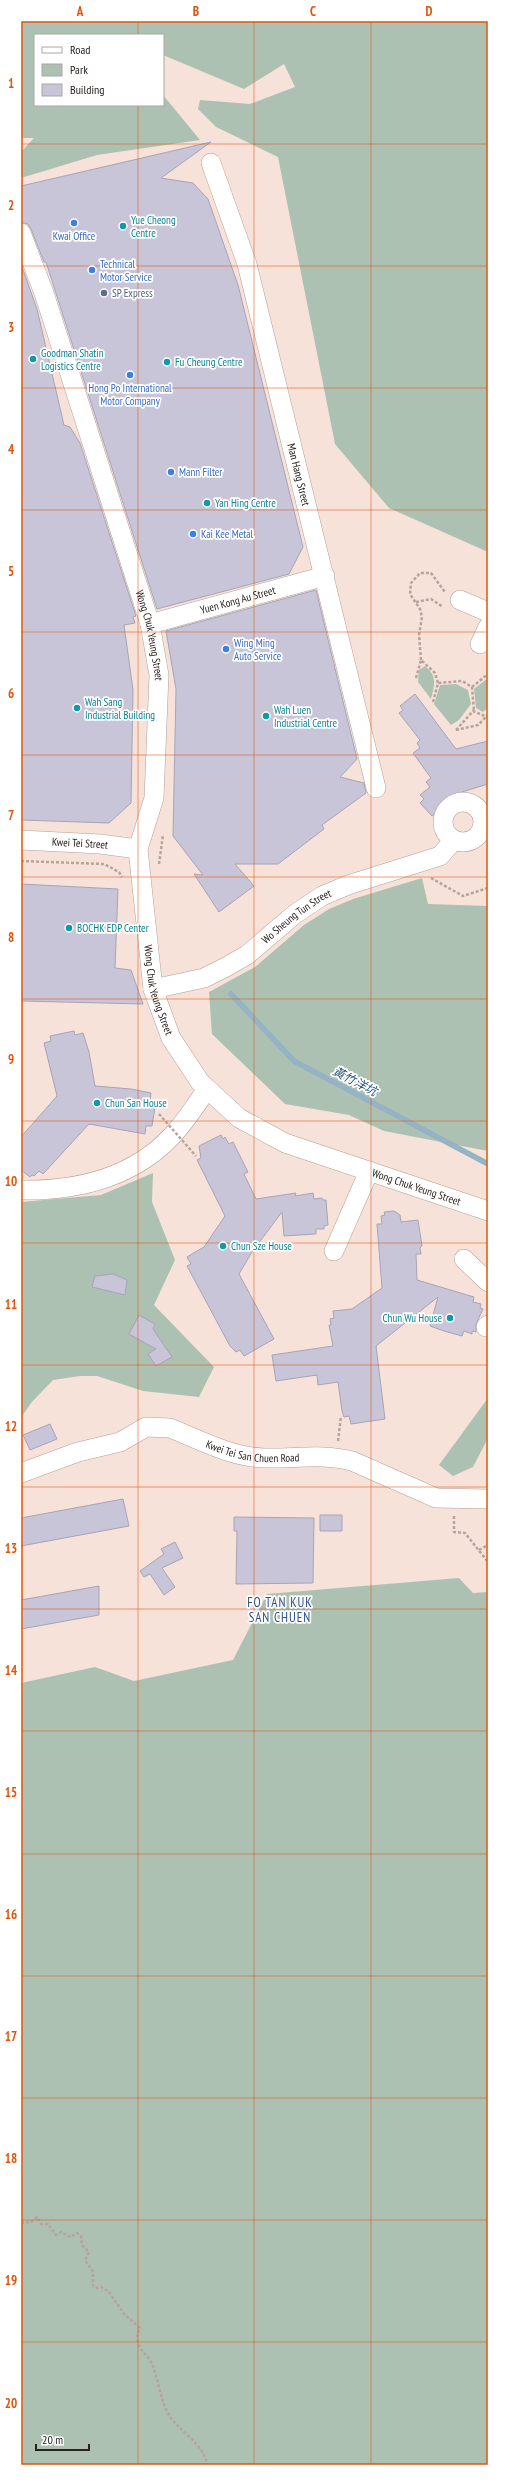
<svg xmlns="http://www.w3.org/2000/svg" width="509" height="2486" font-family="'PT Sans Narrow','Noto Sans TC',sans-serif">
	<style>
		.green { fill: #acc1b2 }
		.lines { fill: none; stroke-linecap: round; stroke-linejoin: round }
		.stream { stroke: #96b2c5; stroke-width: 5.5 }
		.building { fill: #c8c5d8; stroke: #a7a4b7 }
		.minor-casing { stroke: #b4a098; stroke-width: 20 }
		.path { stroke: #b5a49d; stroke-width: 2.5; stroke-dasharray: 3 2; stroke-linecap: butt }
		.minor { stroke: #fff; stroke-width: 19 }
		.path-bridge { stroke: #b5a49d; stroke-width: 2.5; stroke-dasharray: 3 2; stroke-linecap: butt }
		.grid { fill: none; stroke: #de560d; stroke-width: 1; stroke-opacity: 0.55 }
		.shop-dot { fill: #3f7fe0; stroke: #fff; stroke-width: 1.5 }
		.culture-dot { fill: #0f9aa8; stroke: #fff; stroke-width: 1.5 }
		.service-dot { fill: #5c6f8a; stroke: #fff; stroke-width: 1.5 }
		.labels { text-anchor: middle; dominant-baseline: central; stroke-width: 3.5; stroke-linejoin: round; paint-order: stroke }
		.culture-label { font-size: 11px; fill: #0d838f; stroke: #fff; text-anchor: start }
		.shop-label { font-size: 11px; fill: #366cbe; stroke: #fff; text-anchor: start }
		.service-label { font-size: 11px; fill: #4e5e75; stroke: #fff; text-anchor: start }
		.street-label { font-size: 11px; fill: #28201d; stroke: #fff }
		.water-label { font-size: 12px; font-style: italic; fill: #2b5b79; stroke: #fff }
		.quarter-label { font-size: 13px; letter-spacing: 1px; fill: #2e5188; stroke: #fff }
		.neatline { fill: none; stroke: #de560d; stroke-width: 1.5 }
		.grid-label { font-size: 13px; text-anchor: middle; font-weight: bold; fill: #de560d }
	</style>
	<rect width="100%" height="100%" fill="#f7e2d9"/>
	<path class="green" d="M21,21H488V552L389,508L335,444L278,157L216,127L198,109L200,100L250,104L295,87L284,64L244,89L163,55V35H35V105H163V95L200,140L97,155L21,178V152L34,138H21Z
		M425,666C437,675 435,685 431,699L418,682L419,670Z
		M488,678V707L483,712L476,708L474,689Z
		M456,684L468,690L471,704L459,720L451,725L434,704L440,685Z
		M422,878L428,904L488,906V1151L384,1131L349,1115L285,1104L212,1034L209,992L255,967L304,925L329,909L353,899Z
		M153,1173L152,1202L175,1260L154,1305L214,1367L199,1397L143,1391L97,1376H80L53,1380L31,1403L21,1418V1202L101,1195Z
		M488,1398V1438L473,1467L453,1476L439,1465Z
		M459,1578L473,1593L488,1592V2465H21V1683L95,1667L134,1681L233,1660L267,1594Z"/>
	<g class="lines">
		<path class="stream" d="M231,994L294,1061L488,1164"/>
	</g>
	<path class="building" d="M211,142L161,178L193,183L208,199L238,285L303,547L289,574L157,609L46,262H44L31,229L28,224L21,222V186Z
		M21,264L37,309L64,425L70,427L80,443L136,616L133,617L135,623L124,625L133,690L131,803L109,823L21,820Z
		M316,590L357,759L340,777L364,783L366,793L322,825L324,829L278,864H235L254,886L219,912L194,874L203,875L173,836L176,689L166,631Z
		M415,694L456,749L488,741V784L462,792L432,816L420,803L424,799L420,795L430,787L426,782L431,778L413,753L420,748L417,743L420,740L399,713L403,710L400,706Z
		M21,884L118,889L115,968L131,970L143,1004L21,1001Z
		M74,1031L75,1035L83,1033L89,1052L95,1086L131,1089L151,1093L150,1101H156L152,1126H146L145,1134L89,1124L43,1174L39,1171L34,1176L32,1175L30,1177L21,1170V1137L57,1096L44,1043L51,1041L50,1036Z
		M221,1135L223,1139L225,1137L229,1144L233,1142L248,1172L244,1174L256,1199L296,1193L295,1196L313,1193L314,1199L322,1198L323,1200H326L328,1225L324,1226V1229H316V1234L284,1236L282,1212L252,1252L239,1274L274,1339L244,1356L240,1350L236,1352L230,1346L187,1266L191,1264L187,1257L204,1247L225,1216L197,1160L201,1158L199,1146Z
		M394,1211L400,1215L401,1222L418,1220L422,1246L420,1248L421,1254H416L417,1280L474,1297L473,1302L481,1304L480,1308L483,1309L476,1324V1332L472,1331V1334L464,1331L462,1336L444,1331L430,1326L438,1297L376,1346L385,1419L351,1424L349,1416L344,1417L342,1411L338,1382L318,1385L317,1375L276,1381L272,1355L333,1346L329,1325H331L330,1319L334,1318L333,1311L352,1309L382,1288L377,1224H382L381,1216L385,1215L384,1212Z
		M113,1274L127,1280L125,1295L92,1287L95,1276Z
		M139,1315L155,1324L153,1329L172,1357L156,1366L148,1354L156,1349L129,1334Z
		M50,1424L57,1439L30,1450L23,1435Z
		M123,1499L129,1526L21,1546V1518Z
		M320,1515H342V1531H320Z
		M234,1517L314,1518L313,1583L236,1584L237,1531H234Z
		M175,1542L183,1558L162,1568L175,1587L164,1595L150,1574L144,1577L140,1571L164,1554L161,1549Z
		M99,1586V1615L21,1629V1600Z"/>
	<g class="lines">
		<defs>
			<g id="minor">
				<path id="s1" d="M211,163L247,264L376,788"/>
				<path id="s2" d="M21,233L44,293L150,624L159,675L154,798L138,849L153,989L171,1038L200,1082L239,1118L285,1143L488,1211"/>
				<path d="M460,600L488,612"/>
				<path id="s3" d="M150,624L325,576"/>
				<path d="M480,644L488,627"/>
				<circle cx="463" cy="822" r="20"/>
				<path id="s4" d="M21,840L100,844L138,849"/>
				<path id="s5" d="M153,989L204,978L226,967L247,955L295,914L322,896L348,885L440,856L454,840"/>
				<path d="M21,1190C80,1191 139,1176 178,1129C189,1116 198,1102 207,1089"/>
				<path d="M334,1251L369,1171"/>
				<path d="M464,1259L488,1282"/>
				<path d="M486,1327L488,1325"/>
				<path id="s6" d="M21,1473L78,1452L120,1442L146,1427L170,1428C200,1440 231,1457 264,1458C294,1459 322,1453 352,1461L436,1498L488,1499"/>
			</g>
		</defs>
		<use href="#minor" class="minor-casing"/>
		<path class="path" d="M416,602L431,599L443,607
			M421,660L419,635L422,617L420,609L410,594L411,583L420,573H431L445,592
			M416,678L421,660L435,673L438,683
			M472,687L488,674
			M433,702L438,683L462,681L472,687L474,711
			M456,730L473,711L487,717
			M456,730L478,725L487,716
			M21,861L104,864L119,872L122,877
			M159,864L163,835
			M431,878L463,896L488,888
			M338,1441L341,1416
			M454,1516V1532L465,1533L488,1562
			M479,1550L488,1545
			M21,2223L31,2222L37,2217L41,2224H48L56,2235L61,2232L70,2237L77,2233L81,2236L82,2245L89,2252L85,2260L93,2272V2286L97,2288L101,2287L109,2292L125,2315L140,2328C137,2333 137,2337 138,2343C140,2350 146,2354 150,2360C159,2377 159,2398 169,2415C180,2433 204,2443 207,2465"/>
		<use href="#minor" class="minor"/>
		<path class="path-bridge" d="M159,1114L196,1156"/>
	</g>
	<path class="grid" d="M138,21V35M254,21V2465M371,21V2465M138,105V2465M21,144H488M21,266H488M21,388H488M21,510H488M21,632H488M21,755H488M21,877H488M21,999H488M21,1121H488M21,1243H488M21,1365H488M21,1487H488M21,1609H488M21,1731H488M21,1854H488M21,1976H488M21,2098H488M21,2220H488M21,2342H488"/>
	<g class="shop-dot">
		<circle cx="74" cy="223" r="4"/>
		<circle cx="92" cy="270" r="4"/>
		<circle cx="130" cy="375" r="4"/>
		<circle cx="171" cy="472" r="4"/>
		<circle cx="193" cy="534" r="4"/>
		<circle cx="226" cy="649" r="4"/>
	</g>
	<g class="culture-dot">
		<circle cx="123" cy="226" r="4"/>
		<circle cx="33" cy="359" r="4"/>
		<circle cx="167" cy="362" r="4"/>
		<circle cx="207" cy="503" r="4"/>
		<circle cx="77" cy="708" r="4"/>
		<circle cx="266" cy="716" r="4"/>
		<circle cx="69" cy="928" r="4"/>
		<circle cx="97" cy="1103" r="4"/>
		<circle cx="223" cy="1246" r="4"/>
		<circle cx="450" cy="1318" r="4"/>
	</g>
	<circle class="service-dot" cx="104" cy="293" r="4"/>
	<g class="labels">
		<g class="culture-label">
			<text x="131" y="220">Yue Cheong<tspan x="131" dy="13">Centre</tspan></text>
			<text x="41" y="353">Goodman Shatin<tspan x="41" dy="13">Logistics Centre</tspan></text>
			<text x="175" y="362">Fu Cheung Centre</text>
			<text x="215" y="503">Yan Hing Centre</text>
			<text x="85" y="702">Wah Sang<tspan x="85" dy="13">Industrial Building</tspan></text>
			<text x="274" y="710">Wah Luen<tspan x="274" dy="13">Industrial Centre</tspan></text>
			<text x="77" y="928">BOCHK EDP Center</text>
			<text x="105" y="1103">Chun San House</text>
			<text x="231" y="1246">Chun Sze House</text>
			<text x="442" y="1318" text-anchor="end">Chun Wu House</text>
		</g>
		<g class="shop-label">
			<text x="74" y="236" text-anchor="middle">Kwai Office</text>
			<text x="100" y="264">Technical<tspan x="100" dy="13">Motor Service</tspan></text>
			<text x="130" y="388" text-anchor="middle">Hong Po International<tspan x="130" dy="13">Motor Company</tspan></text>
			<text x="179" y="472">Mann Filter</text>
			<text x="201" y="534">Kai Kee Metal</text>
			<text x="234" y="643">Wing Ming<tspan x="234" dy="13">Auto Service</tspan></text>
		</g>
		<g class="service-label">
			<text x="112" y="293">SP Express</text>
		</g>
		<g class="street-label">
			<text stroke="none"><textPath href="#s1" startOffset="324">Man Hang Street</textPath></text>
			<text stroke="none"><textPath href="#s3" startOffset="91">Yuen Kong Au Street</textPath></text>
			<text stroke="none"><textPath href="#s2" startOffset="423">Wong Chuk Yeung Street</textPath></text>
			<text stroke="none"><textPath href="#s4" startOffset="59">Kwei Tei Street</textPath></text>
			<text stroke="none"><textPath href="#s5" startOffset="164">Wo Sheung Tun Street</textPath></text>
			<text stroke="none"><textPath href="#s2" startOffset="783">Wong Chuk Yeung Street</textPath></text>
			<text stroke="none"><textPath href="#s2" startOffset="1130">Wong Chuk Yeung Street</textPath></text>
			<text stroke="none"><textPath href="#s6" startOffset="245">Kwei Tei San Chuen Road</textPath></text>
		</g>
		<g class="water-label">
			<text transform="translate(355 1081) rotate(28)">黃竹洋坑</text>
		</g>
		<g class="quarter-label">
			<text x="280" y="1602">FO TAN KUK<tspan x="280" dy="15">SAN CHUEN</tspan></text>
		</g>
	</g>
	<rect width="509" height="2486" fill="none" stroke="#ffffff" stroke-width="44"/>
	<rect x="34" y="34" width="130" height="72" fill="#ffffff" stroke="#a9a6a5"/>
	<rect x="42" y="47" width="20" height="6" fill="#ffffff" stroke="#a9a6a5"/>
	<text x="70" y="54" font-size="12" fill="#28201d">Road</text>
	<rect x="42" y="64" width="20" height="12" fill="#acc1b2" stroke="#a9a6a5"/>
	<text x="70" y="74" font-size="12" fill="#28201d">Park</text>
	<rect x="42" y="84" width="20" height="12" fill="#c8c5d8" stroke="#a9a6a5"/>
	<text x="70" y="94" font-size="12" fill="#28201d">Building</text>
	<path d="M36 2444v6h53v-6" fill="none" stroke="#28201d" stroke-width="2"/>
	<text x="42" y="2444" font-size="12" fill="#28201d" stroke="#ffffff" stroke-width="3" paint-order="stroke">20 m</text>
	<rect x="22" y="22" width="465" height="2442" class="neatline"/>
	<g class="grid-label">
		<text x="80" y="16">A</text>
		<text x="196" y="16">B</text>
		<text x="313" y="16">C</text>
		<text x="429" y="16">D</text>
		<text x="11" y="88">1</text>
		<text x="11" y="210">2</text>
		<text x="11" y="332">3</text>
		<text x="11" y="454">4</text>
		<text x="11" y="576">5</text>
		<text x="11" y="698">6</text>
		<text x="11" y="820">7</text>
		<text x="11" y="942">8</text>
		<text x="11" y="1064">9</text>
		<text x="11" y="1186">10</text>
		<text x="11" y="1309">11</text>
		<text x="11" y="1431">12</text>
		<text x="11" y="1553">13</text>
		<text x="11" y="1675">14</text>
		<text x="11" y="1797">15</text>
		<text x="11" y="1919">16</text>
		<text x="11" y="2041">17</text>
		<text x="11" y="2163">18</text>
		<text x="11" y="2285">19</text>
		<text x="11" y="2408">20</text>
	</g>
</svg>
